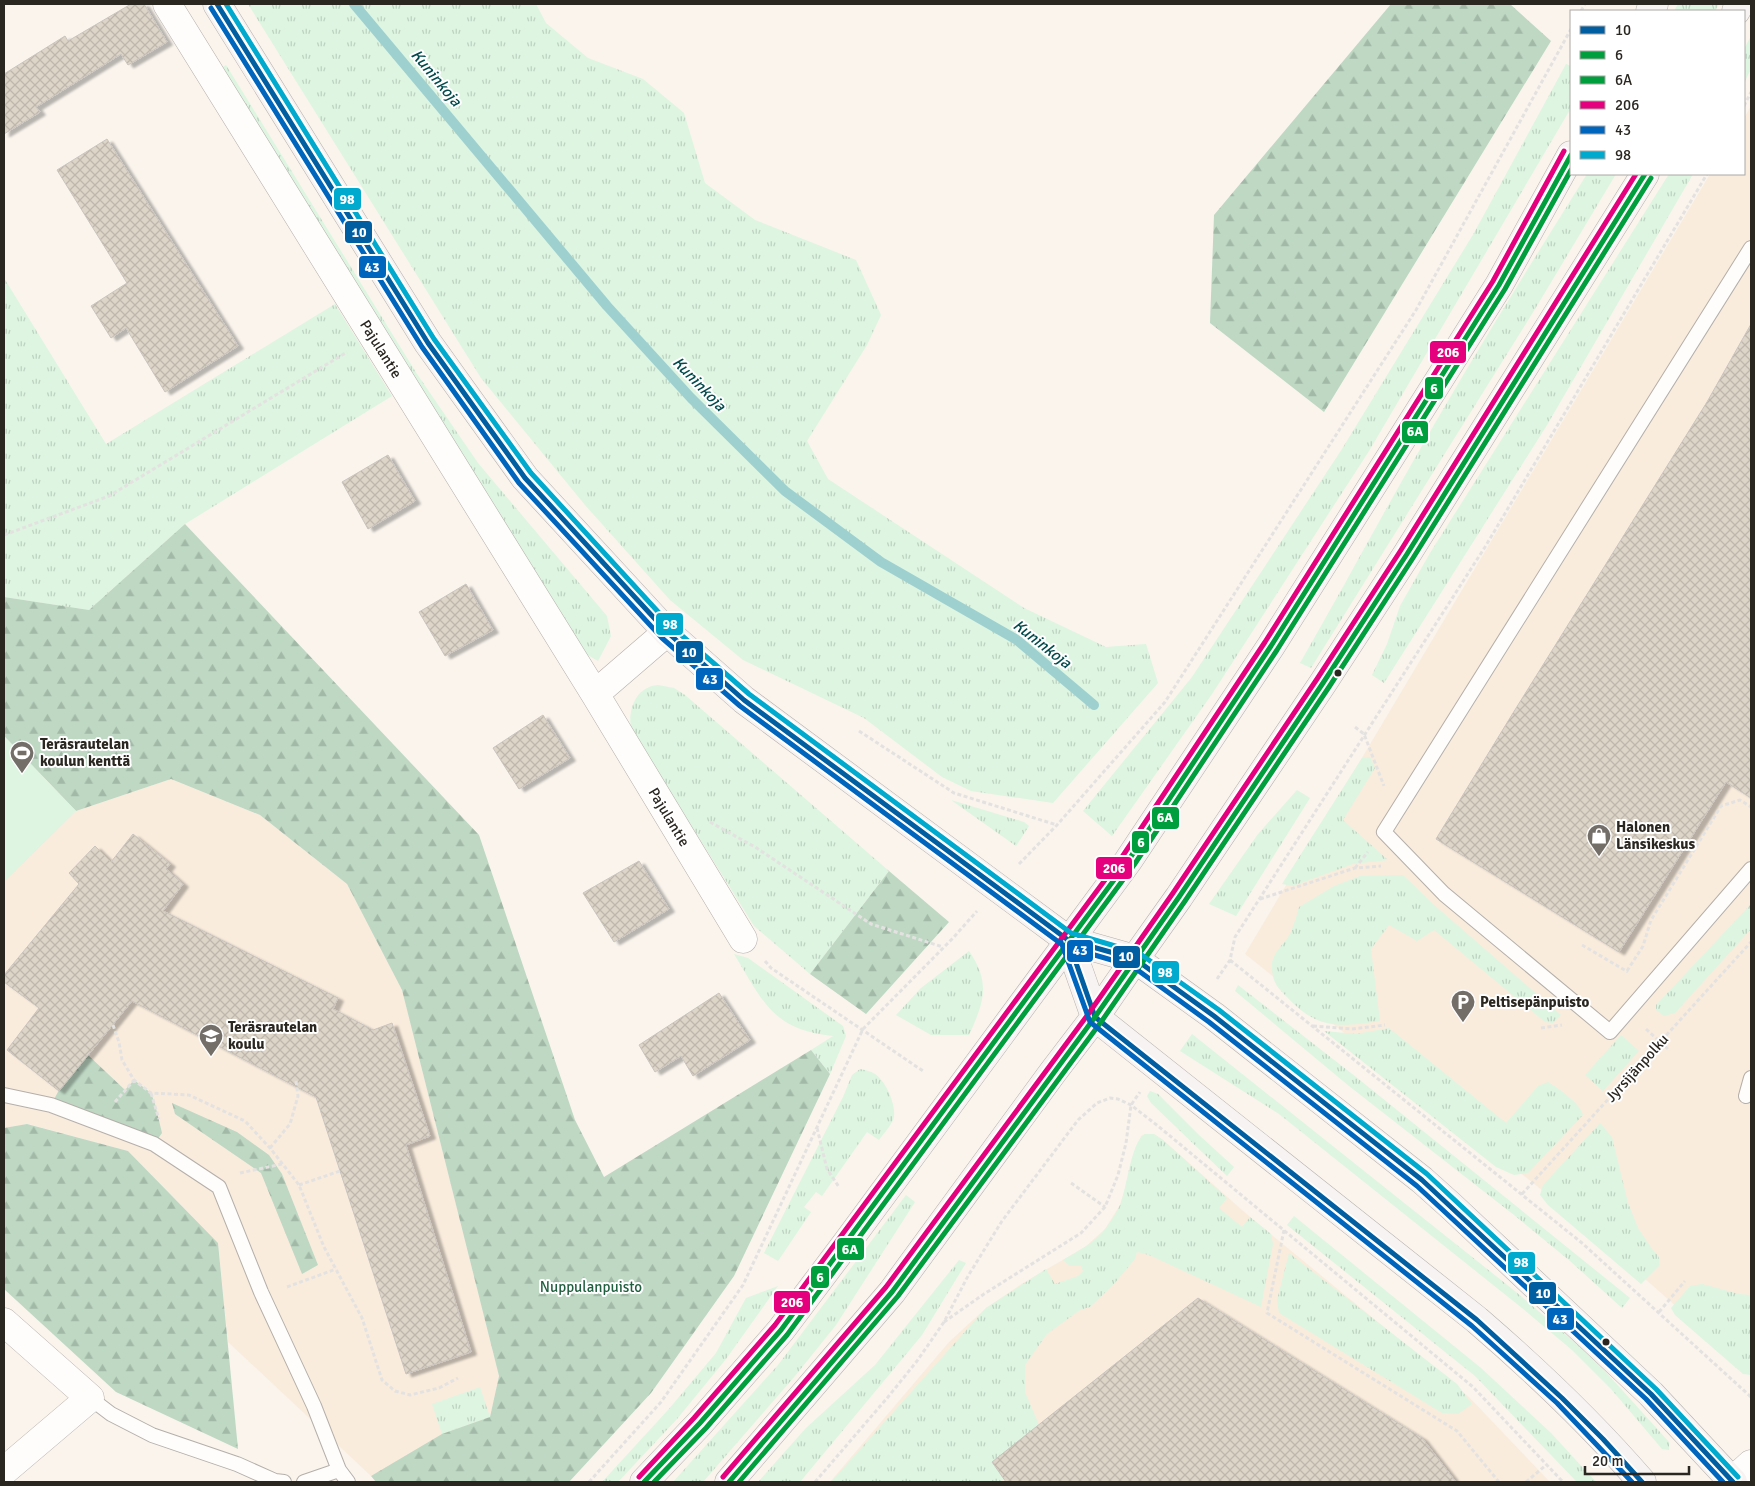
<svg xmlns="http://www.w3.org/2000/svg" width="1755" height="1486" font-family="Signika,sans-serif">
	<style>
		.built { fill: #f9ecdd }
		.grass { fill: url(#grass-tufts) }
		.forest { fill: url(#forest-firs) }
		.pitch { fill: #ddf5e1 }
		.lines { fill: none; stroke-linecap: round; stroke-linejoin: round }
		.stream { stroke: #9ed0d0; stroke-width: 10 }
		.building { fill: url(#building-cross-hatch); stroke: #c9c4be; filter: url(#shadow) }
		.service-casing { stroke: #b4afa9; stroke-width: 16 }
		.minor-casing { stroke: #b4afa9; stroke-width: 29 }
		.tertiary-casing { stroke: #b4afa9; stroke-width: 29 }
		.secondary-casing { stroke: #b4afa9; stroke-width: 29 }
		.path { stroke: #e4e2e0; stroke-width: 3; stroke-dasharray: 4 2.5; stroke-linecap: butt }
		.service { stroke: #fefdfc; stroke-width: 14 }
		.minor { stroke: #fefdfc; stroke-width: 28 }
		.tertiary { stroke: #fefdfc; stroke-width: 28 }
		.secondary { stroke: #f7f3f2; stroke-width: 28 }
		.bus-1-casing { stroke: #fff; stroke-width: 9 }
		.bus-2-casing { stroke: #fff; stroke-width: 9 }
		.bus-3-casing { stroke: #fff; stroke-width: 9 }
		.bus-4-casing { stroke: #fff; stroke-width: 9 }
		.bus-5-casing { stroke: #fff; stroke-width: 9 }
		.bus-6-casing { stroke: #fff; stroke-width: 9 }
		.bus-1 { stroke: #005ea1; stroke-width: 5 }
		.bus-2 { stroke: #009e3d; stroke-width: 5 }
		.bus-3 { stroke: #009e3d; stroke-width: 5 }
		.bus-4 { stroke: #e5007d; stroke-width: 5 }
		.bus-5 { stroke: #0065bd; stroke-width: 5 }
		.bus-6 { stroke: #00a9ce; stroke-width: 5 }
		.bus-dot { fill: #2a2620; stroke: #fff; stroke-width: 2 }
		.labels { text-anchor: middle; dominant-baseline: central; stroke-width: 4; stroke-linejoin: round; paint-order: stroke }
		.street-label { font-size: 15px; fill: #2a2620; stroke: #fff }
		.poi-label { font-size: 15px; font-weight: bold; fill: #2a2620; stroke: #fff; text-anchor: start }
		.park-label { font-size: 15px; fill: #1f5e3e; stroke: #fff }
		.water-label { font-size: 16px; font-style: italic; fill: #034a4d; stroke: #fff }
		.line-badge { stroke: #fff; stroke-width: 2 }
		.badge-label { font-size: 14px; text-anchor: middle; font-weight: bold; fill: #fff }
	</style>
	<defs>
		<pattern id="grass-tufts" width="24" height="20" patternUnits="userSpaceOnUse" patternTransform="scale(1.25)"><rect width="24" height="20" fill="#ddf5e1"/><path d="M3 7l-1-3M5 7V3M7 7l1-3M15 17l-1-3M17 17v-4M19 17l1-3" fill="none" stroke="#bed2c1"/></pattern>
		<pattern id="forest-firs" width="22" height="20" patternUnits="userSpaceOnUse" patternTransform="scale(1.25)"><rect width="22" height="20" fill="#bed8c4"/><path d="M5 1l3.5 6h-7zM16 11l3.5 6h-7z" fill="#a3b9a8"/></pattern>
		<pattern id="building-cross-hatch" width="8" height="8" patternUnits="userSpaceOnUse" patternTransform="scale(1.25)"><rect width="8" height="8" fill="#ded5c9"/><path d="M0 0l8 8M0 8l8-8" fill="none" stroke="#bfb7ac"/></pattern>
		<filter id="shadow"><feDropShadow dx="5.5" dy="3" stdDeviation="1" flood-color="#0004"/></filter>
	</defs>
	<rect width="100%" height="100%" fill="#faf4ed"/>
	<path class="built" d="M1751,106V1373L1572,1214L1245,954L1710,174H1744V118Z
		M4,736L76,811L171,779L260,815L347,884L402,990L499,1376L490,1417L371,1476L228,1342L218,1243L128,1151L28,1124L4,1128Z
		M1145,1134H1154L1163,1140L1250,1217L1469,1397L1550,1482H830L949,1342L986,1308L1023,1283L1085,1247L1105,1229L1120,1205L1141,1136Z"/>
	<path class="grass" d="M248,4H536L546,23L588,58L643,79L684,113L705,183L755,220L856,260L881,315L867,345L807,441L828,479L1024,608L1106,647L1146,644L1158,683L1053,803L971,791L942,777L864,718L743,660L670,600L585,505L481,378Z
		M1678,4H1719L1715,11H1674Z
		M1751,36V69L1744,83V49Z
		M1566,64L1571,66V108L1369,451L1212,694L1112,836L1083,811L1192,677L1342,449L1474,233Z
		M226,65L417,374L478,463L607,616L611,636L598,661L579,650L217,71Z
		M1587,174H1616L1535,309L1311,668L1300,663C1338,597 1374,530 1411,465C1467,366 1527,270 1587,174Z
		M1669,174H1693L1547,425L1384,683L1372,675L1387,644L1400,606L1430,553Z
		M4,278L106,444L335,304L392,396L185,524L89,610L4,597Z
		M658,685L674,688L685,695L889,871L810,974L754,926L631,729C628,710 635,687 658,685Z
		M1370,757L1375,768L1343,820L1388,860L1353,864L1293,886L1282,884L1362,758Z
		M1297,790L1310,798L1236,916L1209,904L1258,834Z
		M951,800L1024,822L1029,826L1016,846Z
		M1403,875L1433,904L1561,1015L1553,1023L1545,1022L1434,930L1417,941L1389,925L1371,949L1380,1021C1340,1027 1318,1030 1288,998C1277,987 1272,982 1272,965C1272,952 1286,943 1291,932C1294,924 1297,915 1299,907L1334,886L1360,876Z
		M1751,904V929L1675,1013L1664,1016L1656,1010V1005Z
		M969,951C991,983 984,1002 969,1035H931L896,1015L921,988Z
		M734,954L748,958L843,1026L846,1036L830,1074L811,1050L833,1036C772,1030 763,1001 734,954Z
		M1238,985L1356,1077L1630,1298L1622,1308L1570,1261L1514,1215L1349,1086L1235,991Z
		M1389,1028L1506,1123L1538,1086L1548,1082C1558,1088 1581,1104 1583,1115L1528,1173L1514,1175L1496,1167L1324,1031L1356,1034Z
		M1192,1034L1516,1292L1571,1339L1604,1370L1669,1442V1450L1662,1449L1611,1389L1572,1350L1522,1308L1279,1114L1180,1051Z
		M1621,1035L1639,1051L1603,1091L1585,1075Z
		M860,1069C865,1070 870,1071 875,1074C886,1081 898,1108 893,1120C890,1127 883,1134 879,1140L867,1132L822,1196L816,1192L804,1207L811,1212L778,1261L764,1253L843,1097L852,1075Z
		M1150,1091L1158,1094L1199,1135L1234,1167L1227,1176L1151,1103L1147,1096Z
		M1600,1123L1612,1137L1628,1203L1638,1228L1652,1249L1659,1257V1266L1641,1284L1548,1205L1540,1195L1543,1185Z
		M1145,1134H1154L1163,1140L1227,1198L1219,1208L1242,1227L1250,1217L1271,1234L1273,1244L1261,1307L1149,1255L1137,1252L1135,1259L1114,1284L1090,1307L1080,1310L1047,1334L1025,1365V1392L1039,1425L992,1462L1004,1479L1000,1482H831L986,1308L1046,1269L1055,1284L1078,1276L1083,1271L1081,1266H1070L1063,1260C1078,1251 1096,1242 1106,1228C1111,1221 1117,1212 1120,1205C1127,1189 1131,1141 1145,1134Z
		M906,1195L915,1202L836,1325L795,1376L703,1482H673L778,1365Z
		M1294,1216L1481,1368L1551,1433L1596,1482H1577L1475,1376L1287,1225Z
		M1289,1253L1457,1384L1472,1404L1458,1414L1442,1413L1279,1313L1277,1300Z
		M959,1260L966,1263L922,1335L800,1482H758L806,1428L875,1365Z
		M1702,1284L1739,1294L1751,1295V1375L1743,1374L1675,1315L1671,1308L1690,1286Z
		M778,1286L726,1359L677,1419L618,1482H602L668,1410L716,1353L746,1298Z
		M480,1387L490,1417L442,1434L432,1404Z"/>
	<path class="forest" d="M1391,4H1510L1551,41L1324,412L1210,323L1214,215Z
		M185,524L479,835L575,1120L604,1177L811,1050L830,1074L734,1276L651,1393L569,1482H376L371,1476L442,1434L490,1417L499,1376L402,990L347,884L260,815L171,779L76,811L4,736V597L89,610Z
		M889,871L949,922L866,1014L810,974Z
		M88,1055L125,1090L134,1080L151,1093L155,1104L162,1133L154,1144L51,1105L59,1090Z
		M172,1103L237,1132L269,1155L282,1174L318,1265L302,1274L261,1173L175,1114Z
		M27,1124L128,1151L218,1243L238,1449L116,1392L4,1289V1128Z"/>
	<path class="pitch" d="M4,736L76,811L4,882Z"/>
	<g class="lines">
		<path class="stream" d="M354,4L607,306L691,398L785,491L881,562L1017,640L1094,705"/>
	</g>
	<path class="building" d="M131,4H144L167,42L128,65L121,54L36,107L40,112L4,134V74L65,36L68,41Z
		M107,139L238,346L165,392L126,328L111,338L91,306L127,283L57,170Z
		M1751,324V798L1726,782L1619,952L1436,839L1513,713L1707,402Z
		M388,455L415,501L368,529L342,482Z
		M466,584L493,630L445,656L419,612Z
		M543,715L570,758L519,789L493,748Z
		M133,834L170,864L166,869L183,884L163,911L338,998L333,1009L373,1030L392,1023L430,1136L406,1145L471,1352L406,1374L316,1097L132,1001L59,1091L7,1050L39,1008L4,982V975L79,884L69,873L95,846L111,862Z
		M639,861L669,909L614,942L583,893Z
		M719,993L750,1040L693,1076L681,1056L655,1072L639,1045Z
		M1198,1298L1422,1438L1456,1482H1006L992,1462Z"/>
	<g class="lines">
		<defs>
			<path id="service" d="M1751,248L1384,832L1444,894L1610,1032L1751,869
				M4,1095L51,1105L154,1144L219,1187L261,1292L314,1406L339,1470
				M1746,1096L1751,1078
				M90,1398L111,1414L152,1435L237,1464L275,1481L284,1482
				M304,1482L339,1470L348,1482"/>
			<path id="minor" d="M167,4L595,694L743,939
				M595,694L667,632
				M4,1322L90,1398L4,1471"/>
			<path id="tertiary" d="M1731,1482L1751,1464"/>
			<path id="secondary" d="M217,4L428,343L525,478L667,632L744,700L1068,940L1135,959L1214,1016L1422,1180L1451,1206L1651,1394L1733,1482
				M1650,11L1654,4
				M1736,11L1740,4
				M1068,940L1095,1017
				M1095,1017L1477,1320C1535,1370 1592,1424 1642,1482
				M644,1482L700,1423L781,1330L848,1241L1128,861L1271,646L1499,285L1571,155
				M729,1482L892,1292L1053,1072L1095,1017L1135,959L1179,897L1323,683L1407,554L1645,174"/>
		</defs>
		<use href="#service" class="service-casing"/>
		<use href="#minor" class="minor-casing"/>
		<use href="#tertiary" class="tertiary-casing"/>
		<use href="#secondary" class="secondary-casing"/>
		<path class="path" d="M1581,11L1585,4
			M1744,106L1751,92
			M4,535L109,496L347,352
			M1355,727L1364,734L1384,786
			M859,731L954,793L1057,825
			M710,822L755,847L871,924L943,947
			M1019,864L1057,825L1165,702L1416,310L1571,29
			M1355,868L1368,852
			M1260,899L1355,868L1381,866
			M1582,945L1628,972
			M1230,960L1582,1243L1751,1397
			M765,961L771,968L923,1071
			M1627,971L1643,946L1651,920L1721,806L1740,800L1751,807
			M1217,979L1230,960L1235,937L1485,547L1707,174
			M113,1025L119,1042L122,1060L134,1080L151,1093L189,1095L245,1121L270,1148L299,1185L324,1247L362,1318L382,1380L395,1391L410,1395L439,1388L458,1378
			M1313,1026L1352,1029L1385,1025
			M1541,1028L1562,1025
			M1646,1029L1668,1049
			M151,1093L159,1119
			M115,1102L134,1080
			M817,1128L827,1169L839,1187
			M270,1148L290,1124L298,1096L296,1081
			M240,1173L282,1164
			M1071,1183L1105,1207
			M299,1185L340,1171
			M1522,1194L1751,942
			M1284,1230L1267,1313L1457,1431L1499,1482
			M287,1287L336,1269
			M1659,1312L1685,1281
			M944,1322L984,1294L1081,1233L1105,1207L1118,1175L1126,1143L1131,1105L1140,1092
			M589,1482L661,1402L743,1285L863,1029L953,938L977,911
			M815,1482L888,1397L917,1361L944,1322L968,1276L1002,1221L1078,1120L1097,1103L1110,1098L1118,1099L1131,1105L1158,1126L1473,1387L1563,1482
			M1526,1482L1546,1465"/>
		<use href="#service" class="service"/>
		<use href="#minor" class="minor"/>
		<use href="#tertiary" class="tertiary"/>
		<use href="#secondary" class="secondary"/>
		<defs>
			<path id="bus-1" d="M217,4L428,343L525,478L667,632L744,700L1068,940L1135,959L1214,1016L1422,1180L1651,1394L1733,1482
				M1068,940L1095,1017L1477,1320L1562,1398L1603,1439L1642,1482"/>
			<path id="bus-2" d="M644,1482L700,1423L781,1330L1128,861L1271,646L1499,285L1571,155
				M729,1482L892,1292L1095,1017L1179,897L1323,683L1407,554L1645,174"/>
			<path id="bus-3" d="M654,1482L706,1428L787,1335L1134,865L1277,650L1505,289L1571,170
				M739,1482L898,1296L1101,1022L1185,901L1329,687L1413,558L1651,178"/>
			<path id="bus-4" d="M639,1477L694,1418L775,1325L1122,857L1265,642L1493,281L1564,151
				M723,1477L886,1287L1089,1013L1173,893L1317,679L1401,550L1636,174"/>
			<path id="bus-5" d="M211,8L422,347L519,483L662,638L740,706L1064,946L1132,966L1209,1022L1417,1186L1646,1399L1723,1482
				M1061,942L1090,1022L1472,1326L1557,1403L1632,1482"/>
			<path id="bus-6" d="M226,4L434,339L531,473L672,627L749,694L1071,933L1139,953L1219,1010L1427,1174L1656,1389L1738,1477"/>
		</defs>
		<use href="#bus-1" class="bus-1-casing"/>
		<use href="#bus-2" class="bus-2-casing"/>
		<use href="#bus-3" class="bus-3-casing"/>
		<use href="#bus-4" class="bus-4-casing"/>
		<use href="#bus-5" class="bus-5-casing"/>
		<use href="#bus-6" class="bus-6-casing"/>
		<use href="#bus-1" class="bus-1"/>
		<use href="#bus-2" class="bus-2"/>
		<use href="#bus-3" class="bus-3"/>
		<use href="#bus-4" class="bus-4"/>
		<use href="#bus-5" class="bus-5"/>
		<use href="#bus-6" class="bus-6"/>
	</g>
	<defs>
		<symbol id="stadium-pin" viewBox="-11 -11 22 30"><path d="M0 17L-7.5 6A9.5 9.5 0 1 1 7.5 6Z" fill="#736e68" stroke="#fff"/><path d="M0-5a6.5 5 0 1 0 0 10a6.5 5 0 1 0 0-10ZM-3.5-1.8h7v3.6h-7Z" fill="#fff"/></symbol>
		<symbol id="shop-pin" viewBox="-11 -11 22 30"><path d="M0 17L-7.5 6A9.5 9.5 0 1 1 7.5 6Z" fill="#736e68" stroke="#fff"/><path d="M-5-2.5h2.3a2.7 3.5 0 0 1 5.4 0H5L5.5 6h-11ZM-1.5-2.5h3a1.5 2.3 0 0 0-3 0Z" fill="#fff"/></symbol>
		<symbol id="parking-pin" viewBox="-11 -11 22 30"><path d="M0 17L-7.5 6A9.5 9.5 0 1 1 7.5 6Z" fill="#736e68" stroke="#fff"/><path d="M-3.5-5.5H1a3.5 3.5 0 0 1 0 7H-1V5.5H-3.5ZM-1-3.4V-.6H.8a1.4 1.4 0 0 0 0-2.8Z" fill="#fff"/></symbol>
		<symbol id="school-pin" viewBox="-11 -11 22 30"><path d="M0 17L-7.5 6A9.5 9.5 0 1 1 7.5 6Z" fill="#736e68" stroke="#fff"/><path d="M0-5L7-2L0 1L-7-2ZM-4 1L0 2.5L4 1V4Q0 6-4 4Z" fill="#fff"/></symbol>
	</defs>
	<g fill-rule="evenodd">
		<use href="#stadium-pin" x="8" y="739" width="28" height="38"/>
		<use href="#shop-pin" x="1585" y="822" width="28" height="38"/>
		<use href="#parking-pin" x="1449" y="988" width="28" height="38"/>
		<use href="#school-pin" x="197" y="1022" width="28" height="38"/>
	</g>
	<g class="bus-dot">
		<circle cx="1338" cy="673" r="4.5"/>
		<circle cx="1606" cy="1342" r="4.5"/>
	</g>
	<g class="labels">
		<g class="street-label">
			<text transform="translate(381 349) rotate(58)">Pajulantie</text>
			<text transform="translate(669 817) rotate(59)">Pajulantie</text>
			<text transform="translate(1637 1068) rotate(-48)">Jyrsijänpolku</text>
		</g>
		<g class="poi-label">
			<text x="40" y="744">Teräsrautelan<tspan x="40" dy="17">koulun kenttä</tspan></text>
			<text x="1616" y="827">Halonen<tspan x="1616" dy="17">Länsikeskus</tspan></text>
			<text x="1480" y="1002">Peltisepänpuisto</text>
			<text x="228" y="1027">Teräsrautelan<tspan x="228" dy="17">koulu</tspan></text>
		</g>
		<g class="park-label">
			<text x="591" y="1287">Nuppulanpuisto</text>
		</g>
		<g class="water-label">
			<text transform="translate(436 78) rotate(50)">Kuninkoja</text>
			<text transform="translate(699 384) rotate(46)">Kuninkoja</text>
			<text transform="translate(1042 644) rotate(38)">Kuninkoja</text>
		</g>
	</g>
	<g class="line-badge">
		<rect x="333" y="187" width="29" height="24" rx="5" fill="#00a9ce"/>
		<rect x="344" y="220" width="29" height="24" rx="5" fill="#005ea1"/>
		<rect x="358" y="255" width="29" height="24" rx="5" fill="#0065bd"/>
		<rect x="1429" y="340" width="38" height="24" rx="5" fill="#e5007d"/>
		<rect x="1424" y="376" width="20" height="24" rx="5" fill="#009e3d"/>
		<rect x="1401" y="420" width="28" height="24" rx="5" fill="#009e3d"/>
		<rect x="655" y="612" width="29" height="24" rx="5" fill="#00a9ce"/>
		<rect x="675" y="640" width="29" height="24" rx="5" fill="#005ea1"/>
		<rect x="695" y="667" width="29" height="24" rx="5" fill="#0065bd"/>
		<rect x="1151" y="806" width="29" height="24" rx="5" fill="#009e3d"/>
		<rect x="1131" y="830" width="19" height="24" rx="5" fill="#009e3d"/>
		<rect x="1095" y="856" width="38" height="24" rx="5" fill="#e5007d"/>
		<rect x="1066" y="939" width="28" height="24" rx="5" fill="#0065bd"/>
		<rect x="1112" y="945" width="29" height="24" rx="5" fill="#005ea1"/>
		<rect x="1151" y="960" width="29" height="24" rx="5" fill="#00a9ce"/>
		<rect x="836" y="1237" width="29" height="24" rx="5" fill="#009e3d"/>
		<rect x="1507" y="1251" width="29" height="24" rx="5" fill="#00a9ce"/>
		<rect x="810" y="1265" width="20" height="24" rx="5" fill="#009e3d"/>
		<rect x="1528" y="1281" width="29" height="24" rx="5" fill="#005ea1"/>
		<rect x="773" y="1290" width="38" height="24" rx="5" fill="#e5007d"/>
		<rect x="1546" y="1307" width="29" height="24" rx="5" fill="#0065bd"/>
	</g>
	<g class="badge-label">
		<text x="347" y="204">98</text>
		<text x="359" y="237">10</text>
		<text x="372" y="272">43</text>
		<text x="1448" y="357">206</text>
		<text x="1434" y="393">6</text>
		<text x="1415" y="436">6A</text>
		<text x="670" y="629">98</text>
		<text x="689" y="657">10</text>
		<text x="710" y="684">43</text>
		<text x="1165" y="822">6A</text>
		<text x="1141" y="847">6</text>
		<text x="1114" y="873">206</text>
		<text x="1080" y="955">43</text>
		<text x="1126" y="961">10</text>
		<text x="1165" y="977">98</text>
		<text x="850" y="1254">6A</text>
		<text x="1521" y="1267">98</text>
		<text x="820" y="1282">6</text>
		<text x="1543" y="1298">10</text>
		<text x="792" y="1307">206</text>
		<text x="1560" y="1324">43</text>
	</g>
	<rect width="1755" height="1486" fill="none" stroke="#2a2620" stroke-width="10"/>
	<rect x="1570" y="10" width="175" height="165" fill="#ffffff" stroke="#aaa8a6"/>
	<rect x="1580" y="26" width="25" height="8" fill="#005ea1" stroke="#aaa8a6"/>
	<text x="1615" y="35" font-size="15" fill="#2a2620">10</text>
	<rect x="1580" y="51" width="25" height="8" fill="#009e3d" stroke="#aaa8a6"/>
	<text x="1615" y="60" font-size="15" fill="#2a2620">6</text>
	<rect x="1580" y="76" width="25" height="8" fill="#009e3d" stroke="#aaa8a6"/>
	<text x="1615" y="85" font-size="15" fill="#2a2620">6A</text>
	<rect x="1580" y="101" width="25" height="8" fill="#e5007d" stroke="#aaa8a6"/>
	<text x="1615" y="110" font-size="15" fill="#2a2620">206</text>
	<rect x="1580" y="126" width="25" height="8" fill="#0065bd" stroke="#aaa8a6"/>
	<text x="1615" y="135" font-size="15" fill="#2a2620">43</text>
	<rect x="1580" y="151" width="25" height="8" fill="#00a9ce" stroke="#aaa8a6"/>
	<text x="1615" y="160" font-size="15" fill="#2a2620">98</text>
	<path d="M1585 1466v8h104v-8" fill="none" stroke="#2a2620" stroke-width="2.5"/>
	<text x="1592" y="1466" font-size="15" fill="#2a2620" stroke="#ffffff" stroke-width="4" paint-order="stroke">20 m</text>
</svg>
